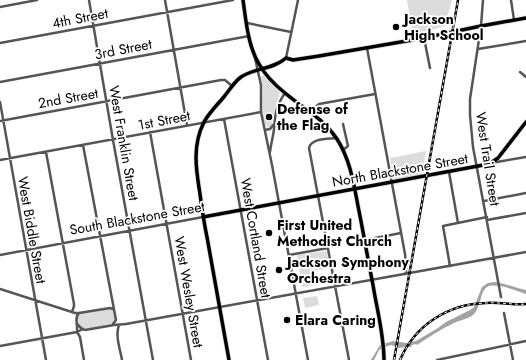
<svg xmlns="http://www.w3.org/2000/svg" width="526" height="360" font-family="Jost,sans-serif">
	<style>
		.green { fill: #dcdcdc }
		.water { fill: #a3a3a3 }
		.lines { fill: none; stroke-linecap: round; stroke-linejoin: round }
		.major-casing { stroke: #dbdbdb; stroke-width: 5 }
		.minor { stroke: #555; stroke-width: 2.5 }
		.major { stroke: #000; stroke-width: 3.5 }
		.rail-casing { stroke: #000; stroke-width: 2.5 }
		.rail { stroke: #fff; stroke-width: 1; stroke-dasharray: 3; stroke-linecap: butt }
		.poi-dot { fill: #000; stroke: #fff; stroke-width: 1.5 }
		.labels { text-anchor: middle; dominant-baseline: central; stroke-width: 3.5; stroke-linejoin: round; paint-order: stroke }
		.street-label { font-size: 14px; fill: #000; stroke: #fff }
		.poi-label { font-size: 14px; font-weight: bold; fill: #000; stroke: #fff; text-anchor: start }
	</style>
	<rect width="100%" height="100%" fill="#fff"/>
	<path class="green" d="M407,0H452L445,26L413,36Z
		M263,75L280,92L271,126L268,128C261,122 263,100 263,90C263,86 262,81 261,77Z
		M426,151L422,175L394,180L390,158Z
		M327,251L329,266L325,269L314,271L316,285L302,287L297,255Z
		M317,296L319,305L305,308L303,298Z
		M110,308L113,309L116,320L113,324L85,330L78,326L76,319L79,314Z"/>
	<path class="water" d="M494,282C505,283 515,288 526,290V294C517,291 496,282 487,287C480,291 481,307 474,314C469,319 460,320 454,323C441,329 429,337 417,345L416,344L412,345L411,347H405L399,348L391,345L388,346L379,350L374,360H371L380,345L393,341L407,343L416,341L438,328L446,322L470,310L474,307L482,287L488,283Z"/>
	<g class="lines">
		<defs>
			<path id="major" d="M243,0C246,21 248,46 259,64C265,75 275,85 285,93C304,109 323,118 337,139C351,161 354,186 359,211C364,236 368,260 373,285C377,310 384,335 384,360
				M203,217L489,164L498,158L526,122
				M229,360L207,237C204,223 202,209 200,194C196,169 192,146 204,122C209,113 216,106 223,98C229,91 234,82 241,77C254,68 274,69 286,58L293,60L319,56L424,38L481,26L526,18"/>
		</defs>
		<use href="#major" class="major-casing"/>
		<path class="minor" d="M89,0L113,140L153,360
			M165,0L187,125
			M483,0L481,26L470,99V115L473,147L501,297
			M511,0L514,20
			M0,7L37,0
			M247,23L291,32
			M424,38L430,68
			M0,43L233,0
			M367,48L405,254L406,266V274
			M478,49L526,41
			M255,58L261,85V112L272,165L308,360
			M286,58L298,0
			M520,72L526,77
			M0,82L249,36
			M0,102L46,360
			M314,114L315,108L319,104L375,94
			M224,119L268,360
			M0,121L221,80H225L232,86
			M343,124L348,146L343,150
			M265,130L270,129L273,125
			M150,132L191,360
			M336,138C328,139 311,138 309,148L349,360
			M83,145L116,320L113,324
			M46,152L74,304V306L72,312
			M270,152C271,144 273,137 274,129C275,115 276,106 285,93
			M0,160L261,112
			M491,163L526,157
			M449,172L458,223
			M484,201L526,193
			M487,220L526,213
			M365,240L401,233
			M0,255L203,217
			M289,255L328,248
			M450,266L443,226L487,217
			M0,289L75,313H79L110,308L113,309
			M79,313C74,318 78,325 77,332L80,337L84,360
			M504,313L513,360
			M77,324L81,328L85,330L114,325L126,324L526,252
			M119,325C115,335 120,349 122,360
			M0,346L77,332L83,329
			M437,360L526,341"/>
		<use href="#major" class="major"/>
		<defs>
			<path id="rail" d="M394,360L458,0
				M400,360C415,325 448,304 486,303C499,302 513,305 526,304"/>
		</defs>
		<use href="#rail" class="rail-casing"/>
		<use href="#rail" class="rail"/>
	</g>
	<g class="poi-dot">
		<circle cx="396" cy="27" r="4"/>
		<circle cx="269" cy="117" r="4"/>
		<circle cx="269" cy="233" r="4"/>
		<circle cx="279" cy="270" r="4"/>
		<circle cx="287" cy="320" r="4"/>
	</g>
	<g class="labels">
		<g class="street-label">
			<text transform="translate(80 18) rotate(-11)">4th Street</text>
			<text transform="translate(123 49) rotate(-11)">3rd Street</text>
			<text transform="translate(68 98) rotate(-10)">2nd Street</text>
			<text transform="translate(164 120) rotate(-11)">1st Street</text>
			<text transform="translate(124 143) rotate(80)">West Franklin Street</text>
			<text transform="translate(488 159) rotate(81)">West Trail Street</text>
			<text transform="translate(400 170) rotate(-10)">North Blackstone Street</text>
			<text transform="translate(137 218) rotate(-10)">South Blackstone Street</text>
			<text transform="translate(32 230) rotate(80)">West Biddle Street</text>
			<text transform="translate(256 238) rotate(80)">West Cortland Street</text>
			<text transform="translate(189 292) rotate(80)">West Wesley Street</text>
		</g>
		<g class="poi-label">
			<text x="404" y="19">Jackson<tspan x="404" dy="16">High School</tspan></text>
			<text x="277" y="109">Defense of<tspan x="277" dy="16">the Flag</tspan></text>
			<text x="277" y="225">First United<tspan x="277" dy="16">Methodist Church</tspan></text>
			<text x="287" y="262">Jackson Symphony<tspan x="287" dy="16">Orchestra</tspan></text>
			<text x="295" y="320">Elara Caring</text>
		</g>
	</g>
</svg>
